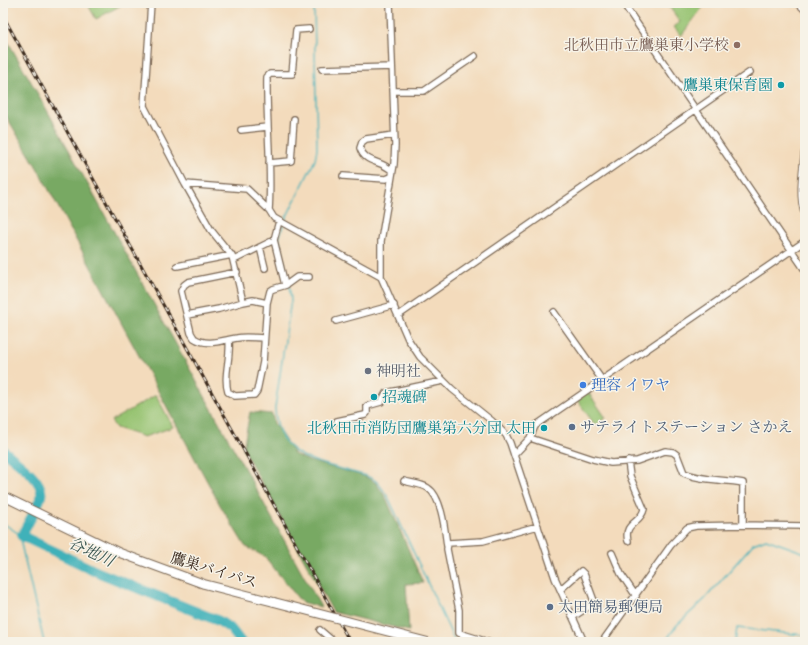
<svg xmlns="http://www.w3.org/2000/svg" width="808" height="645" font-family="Cardo,'Noto Serif JP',serif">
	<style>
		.green { fill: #96c371; stroke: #687648 }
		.forest { fill: #78a963; stroke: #5a6a40 }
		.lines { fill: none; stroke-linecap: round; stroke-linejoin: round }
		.stream { stroke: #40b1b9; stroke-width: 1.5 }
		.river { stroke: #40b1b9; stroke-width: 10 }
		.minor-casing { stroke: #7b6855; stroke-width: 8 }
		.major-casing { stroke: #7b6855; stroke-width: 9 }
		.highway-casing { stroke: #7b6855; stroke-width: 10 }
		.minor { stroke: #fff; stroke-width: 5.5 }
		.major { stroke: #fff; stroke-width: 7 }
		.highway { stroke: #fff; stroke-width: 8 }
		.rail-casing { stroke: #3b2a1e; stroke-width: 3 }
		.rail { stroke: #f7f3e8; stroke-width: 1.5; stroke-dasharray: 4.5; stroke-linecap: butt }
		.highway-bridge-casing { stroke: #7b6855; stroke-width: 10; stroke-linecap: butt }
		.highway-bridge { stroke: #fff; stroke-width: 8 }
		.education-dot { fill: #8d6e63; stroke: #f7f3e8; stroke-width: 1.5 }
		.culture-dot { fill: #0f9aa8; stroke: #f7f3e8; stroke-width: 1.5 }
		.worship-dot { fill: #6b7280; stroke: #f7f3e8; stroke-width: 1.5 }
		.shop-dot { fill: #3f7fe0; stroke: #f7f3e8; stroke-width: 1.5 }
		.service-dot { fill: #5c6f8a; stroke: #f7f3e8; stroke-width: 1.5 }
		.labels { text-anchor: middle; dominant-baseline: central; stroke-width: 3; stroke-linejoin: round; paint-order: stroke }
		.education-label { font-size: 15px; fill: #785e54; stroke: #f7f3e8; text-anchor: end }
		.culture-label { font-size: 15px; fill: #0d838f; stroke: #f7f3e8; text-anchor: end }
		.worship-label { font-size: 15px; fill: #5b616d; stroke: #f7f3e8; text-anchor: start }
		.shop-label { font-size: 15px; fill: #366cbe; stroke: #f7f3e8; text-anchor: start }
		.service-label { font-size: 15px; fill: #4e5e75; stroke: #f7f3e8; text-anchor: start }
		.street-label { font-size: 15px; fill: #3b2a1e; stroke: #f7f3e8 }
		.water-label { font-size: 16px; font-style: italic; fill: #3d5954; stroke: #f7f3e8 }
	</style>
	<rect width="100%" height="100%" fill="#f7f3e8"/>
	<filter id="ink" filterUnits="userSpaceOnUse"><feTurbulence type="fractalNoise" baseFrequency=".025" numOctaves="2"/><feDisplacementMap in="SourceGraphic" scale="8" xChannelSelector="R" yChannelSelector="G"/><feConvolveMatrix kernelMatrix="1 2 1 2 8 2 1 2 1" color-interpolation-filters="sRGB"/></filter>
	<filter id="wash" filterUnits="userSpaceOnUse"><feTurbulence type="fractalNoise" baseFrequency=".012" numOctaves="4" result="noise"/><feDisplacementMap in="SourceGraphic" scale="16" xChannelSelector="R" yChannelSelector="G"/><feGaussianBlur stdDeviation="0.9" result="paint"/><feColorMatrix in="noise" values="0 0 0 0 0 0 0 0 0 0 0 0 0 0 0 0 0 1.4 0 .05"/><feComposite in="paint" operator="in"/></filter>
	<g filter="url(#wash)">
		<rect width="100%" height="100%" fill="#f3dbbc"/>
		<path class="green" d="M87,3H125L96,19Z
			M667,3H706L681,36L674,27L680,22Z
			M588,392L606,418L595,425L577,400Z
			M156,395L173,427L144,437L116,428L111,421Z"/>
		<path class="forest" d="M3,33L42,101L321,607L301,602L265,557L245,546L220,505L36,166L3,111Z
			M250,412L272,414L274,423L294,454L309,461L364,476L376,483L386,498L423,583L406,584L409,631L333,612L243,449Z"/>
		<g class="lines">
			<path class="stream" d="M284,222L315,160L317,149L314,3
				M283,225L279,239L288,282
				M289,285L291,300L275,408C277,458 313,460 352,472C360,474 371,476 377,482C381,486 384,492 388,497L455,642
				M3,523L22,536L21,544L44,642
				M665,642L677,625L704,600L753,544L766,539L805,553
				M735,642L737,628L804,635L805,628"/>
			<path class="river" d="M3,450C14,460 45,480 41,496C37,510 27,523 22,536L100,573L219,621L231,629L241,642"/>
		</g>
	</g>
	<g filter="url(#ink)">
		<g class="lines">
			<defs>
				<path id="minor" d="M151,3L144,106L185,184L247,189L269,210L274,218L381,277
					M390,3L395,145L394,164L381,241V277L408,339L420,357L452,389L492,421L506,435L510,443L555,578L584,642
					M623,3L805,270
					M798,3L805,10
					M322,69L392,67
					M393,91H424L475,56
					M241,130L267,127
					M269,163L291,161L294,119
					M392,171C382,160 365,164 360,148L362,142L366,139L394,135
					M343,176L386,179L391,177
					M185,184L211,230L232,256L243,302L253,300L267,303L263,362L257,391L254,395L235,396L228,392C223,376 231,358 229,340
					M269,210C272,166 266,121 267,77L270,74H292L296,30L309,29
					M274,240L285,285
					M260,247L265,268
					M234,260L274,240L279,221
					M177,266L232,255
					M237,272L188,282L184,285L181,291L191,333L194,338C207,347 223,340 237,338C246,336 255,338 263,338
					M267,303L270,291L273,289L286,285L297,277H309
					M554,312L602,380
					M187,315L219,309L243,302
					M399,315L750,72
					M336,321L394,305
					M337,421L365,415L367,413V406L381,402L386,393L443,381
					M530,438L593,459L611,463L637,461L665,451L673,452L677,455L684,473C702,481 723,479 743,483V525
					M514,455L530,438L535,426L805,241
					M404,481C411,483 422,484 428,488C442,497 445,531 447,546
					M628,541C623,522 641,524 644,509L630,476L628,461
					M612,553L621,574L636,596
					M561,589L581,571L584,574L594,601L591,605L573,617
					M320,630L334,642
					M488,642L459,633V610L447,549L448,543L483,541L538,526
					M602,642L671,545L687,528L696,526L743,525L805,526"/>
				<path id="major" d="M805,153C803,173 799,195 805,214"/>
				<path id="highway" d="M3,496L120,553L204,584L274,602"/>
			</defs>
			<use href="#minor" class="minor-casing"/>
			<use href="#major" class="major-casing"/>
			<use href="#highway" class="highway-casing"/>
			<use href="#minor" class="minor"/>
			<use href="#major" class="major"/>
			<use href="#highway" class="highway"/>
			<defs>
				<path id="rail" d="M3,16L350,642"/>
			</defs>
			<use href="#rail" class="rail-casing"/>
			<use href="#rail" class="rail"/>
			<defs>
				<path id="highway-bridge" d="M274,602L428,642"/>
			</defs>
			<use href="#highway-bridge" class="highway-bridge-casing"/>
			<use href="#highway-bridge" class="highway-bridge"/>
		</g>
	</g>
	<circle class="education-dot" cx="737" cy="45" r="4"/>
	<g class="culture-dot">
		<circle cx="781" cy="85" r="4"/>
		<circle cx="374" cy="397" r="4"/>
		<circle cx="544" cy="428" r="4"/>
	</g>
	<circle class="worship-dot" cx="368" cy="371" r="4"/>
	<circle class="shop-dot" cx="583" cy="385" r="4"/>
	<g class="service-dot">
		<circle cx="572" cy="427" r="4"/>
		<circle cx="550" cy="607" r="4"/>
	</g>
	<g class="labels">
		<g class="education-label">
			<text x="729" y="45">北秋田市立鷹巣東小学校</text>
		</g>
		<g class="culture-label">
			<text x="773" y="85">鷹巣東保育園</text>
			<text x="382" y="397" text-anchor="start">招魂碑</text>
			<text x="536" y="428">北秋田市消防団鷹巣第六分団 太田</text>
		</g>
		<g class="worship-label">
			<text x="376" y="371">神明社</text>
		</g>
		<g class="shop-label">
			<text x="591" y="385">理容 イワヤ</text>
		</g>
		<g class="service-label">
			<text x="580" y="427">サテライトステーション さかえ</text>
			<text x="558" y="607">太田簡易郵便局</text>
		</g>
		<g class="street-label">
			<text transform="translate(214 570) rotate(17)">鷹巣バイパス</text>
		</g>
		<g class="water-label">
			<text transform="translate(91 552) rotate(25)">谷地川</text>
		</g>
	</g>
	<rect width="808" height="645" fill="none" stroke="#f7f3e8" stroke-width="16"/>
</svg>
